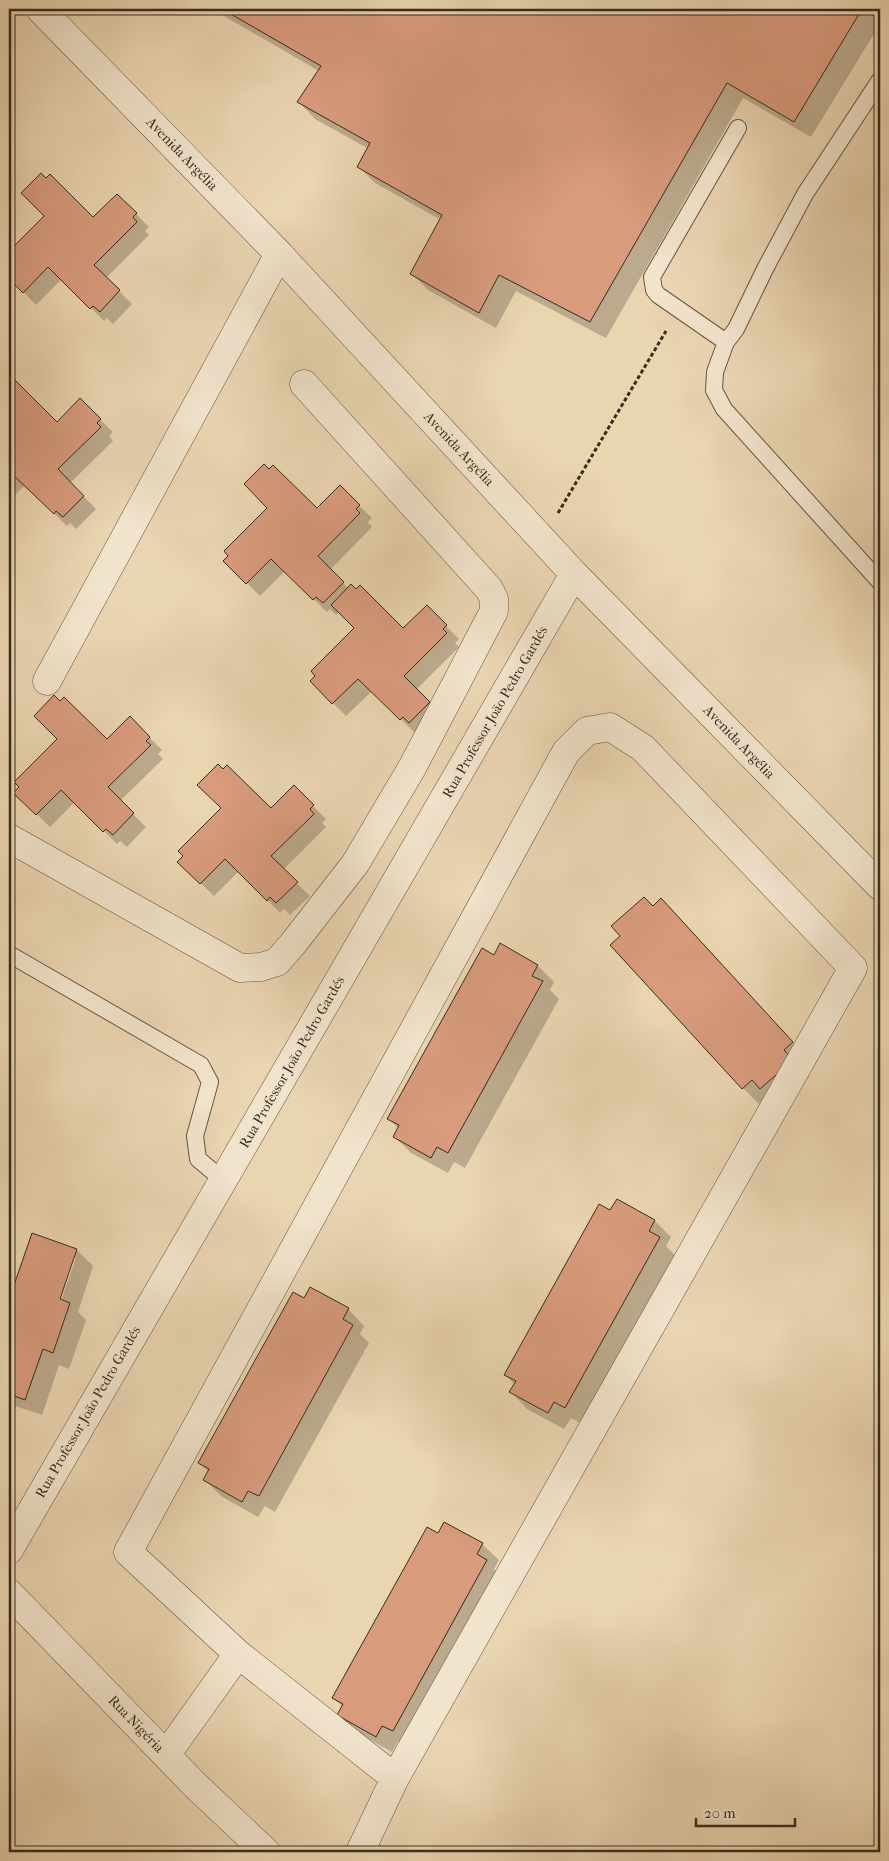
<svg xmlns="http://www.w3.org/2000/svg" width="889" height="1861" font-family="'IM FELL French Canon',serif">
	<style>
		.shadow { fill: #0003; fill-rule: evenodd }
		.building { fill: #d89b7c; stroke: #372c1d }
		.lines { fill: none; stroke-linecap: round; stroke-linejoin: round }
		.service-casing { stroke: #645642; stroke-width: 18 }
		.minor-casing { stroke: #645642; stroke-width: 29 }
		.path { stroke: #372c1d; stroke-width: 3; stroke-dasharray: 4 2.5; stroke-linecap: butt }
		.service { stroke: #f1e4cc; stroke-width: 16 }
		.minor { stroke: #f1e4cc; stroke-width: 28 }
		.labels { text-anchor: middle; dominant-baseline: central; stroke-width: 4; stroke-linejoin: round; paint-order: stroke }
		.street-label { font-size: 14px; fill: #372c1d; stroke: #f1e4cc }
	</style>
	<rect width="100%" height="100%" fill="#ead5b1"/>
	<filter id="stains"><feTurbulence type="fractalNoise" baseFrequency=".004" numOctaves="4"/><feColorMatrix values="0 0 0 0 .2 0 0 0 0 .09 0 0 0 0 .02 0 0 0 .5 -.17"/></filter>
	<radialGradient id="worn" r=".72"><stop offset=".6" stop-color="#630" stop-opacity="0"/><stop offset="1" stop-color="#630" stop-opacity=".3"/></radialGradient>
	<path class="shadow" d="M212,9H880V24L811,137L743,98L606,338L516,291L496,328L428,290L412,274L441,220L375,183L359,167L369,149L315,119L299,102L319,71Z
		M117,195L149,227L145,231L149,235L106,278L132,304L113,324L107,318L104,321L62,279L36,305L9,277V253L46,216L93,218Z
		M9,384L57,424L80,400L113,432L109,436L113,441L70,483L96,509L76,529L70,523L67,526L25,485L9,501Z
		M340,487L372,518L368,522L372,527L330,570L348,588L403,630L427,607L459,639L455,643L459,647L416,690L442,716L423,735L417,729L414,732L372,691L346,716L311,681L356,628L340,612L336,615L330,609L327,612L285,571L260,596L225,561L317,510Z
		M130,718L162,750L158,754L163,759L120,801L146,827L127,847L120,841L117,844L75,802L50,827L15,793L107,741Z
		M294,787L326,819L322,823L326,827L283,870L310,896L290,915L284,909L280,913L239,871L214,896L179,862L271,810Z
		M661,900L809,1059L800,1067L809,1077L777,1105L768,1096L759,1104L743,1088L653,908Z
		M494,956L538,966L554,982L550,990L559,999L465,1168L454,1162L448,1173L411,1153L394,1136L398,1128L389,1119Z
		M617,1201L655,1221L671,1237L666,1246L675,1255L582,1424L571,1418L564,1429L527,1409L511,1392L515,1385L506,1375Z
		M77,1250L93,1266L78,1312L86,1320L69,1369L59,1365L42,1415L9,1404V1288L14,1290ZM73,1258H76L59,1306L57,1305Z
		M305,1300L348,1309L364,1326L360,1334L369,1343L275,1512L265,1506L258,1517L221,1496L205,1480L209,1472L199,1463Z
		M438,1535L482,1544L499,1560L494,1569L503,1578L410,1747L398,1741L392,1752L355,1731L338,1715L343,1707L333,1698Z"/>
	<path class="building" d="M222,9H862L794,122L727,83L590,322L499,275L479,313L410,274L442,215L357,167L370,143L297,102L321,66Z
		M41,173L46,178L50,174L93,217L117,194L137,213L133,217L137,222L94,265L120,290L100,312L93,306L90,309L48,267L23,293L9,279V251L44,216L21,193Z
		M14,379L57,422L80,398L101,419L97,423L101,427L58,469L84,496L63,517L56,511L54,514L11,473L9,475V382Z
		M264,464L269,469L273,465L317,508L340,485L360,505L356,509L360,513L318,556L344,582L323,603L316,597L313,600L271,559L246,584L223,561L228,556L224,551L267,508L244,484Z
		M351,584L356,589L360,585L403,628L427,605L447,625L443,629L447,633L404,676L430,702L409,723L403,717L400,720L358,679L332,704L310,681L315,676L311,671L354,628L331,605Z
		M54,695L60,701L64,697L107,739L130,716L150,737L146,741L151,745L108,787L134,813L113,835L106,829L103,832L61,790L36,815L13,793L19,787L14,782L57,739L34,716Z
		M218,764L223,769L227,765L271,808L294,785L314,805L310,809L314,814L271,856L298,882L276,903L270,897L267,901L225,859L200,884L177,862L183,856L178,851L221,808L197,785Z
		M644,897L653,906L661,898L793,1042L784,1050L793,1060L760,1089L752,1080L742,1089L610,945L620,936L611,926Z
		M500,943L538,965L532,976L543,981L448,1153L437,1147L431,1158L393,1137L399,1125L387,1119L482,948L494,955Z
		M617,1199L655,1220L649,1231L660,1237L565,1408L554,1402L548,1413L509,1392L516,1381L504,1375L599,1204L610,1210Z
		M32,1233L77,1249L60,1299L70,1303L53,1353L43,1349L25,1400L9,1394V1287L13,1288Z
		M310,1287L349,1308L343,1319L353,1325L259,1496L248,1491L242,1502L203,1480L209,1469L198,1463L293,1292L304,1298Z
		M444,1522L483,1543L477,1554L487,1560L393,1731L382,1726L376,1737L337,1715L343,1704L332,1698L427,1527L438,1533Z"/>
	<g class="lines">
		<defs>
			<path id="service" d="M880,80L805,194L765,269L736,329L726,342L715,372L714,390L724,409L880,582
				M726,342L658,295L654,290L652,277L738,128
				M9,954L201,1065L210,1082L195,1136L198,1159L223,1180"/>
			<path id="minor" d="M40,9L279,254L574,574L880,886
				M47,681L279,254
				M9,838L240,968L261,967L277,962L292,945L355,864L413,766L494,611V599L489,589L304,384
				M9,1550L574,574
				M9,1593L196,1786L266,1852
				M166,1755L238,1654
				M360,1852L395,1778L853,968L643,748L610,727L587,731L566,752L128,1552L238,1654L395,1778"/>
		</defs>
		<use href="#service" class="service-casing"/>
		<use href="#minor" class="minor-casing"/>
		<path class="path" d="M558,513L666,331"/>
		<use href="#service" class="service"/>
		<use href="#minor" class="minor"/>
	</g>
	<g class="labels">
		<g class="street-label">
			<text transform="translate(182 154) rotate(46)">Avenida Argélia</text>
			<text transform="translate(459 449) rotate(47)">Avenida Argélia</text>
			<text transform="translate(495 712) rotate(-60)">Rua Professor João Pedro Gardés</text>
			<text transform="translate(739 742) rotate(46)">Avenida Argélia</text>
			<text transform="translate(292 1062) rotate(-60)">Rua Professor João Pedro Gardés</text>
			<text transform="translate(88 1412) rotate(-60)">Rua Professor João Pedro Gardés</text>
			<text transform="translate(136 1724) rotate(46)">Rua Nigéria</text>
		</g>
	</g>
	<rect width="889" height="1861" fill="none" stroke="#ead5b1" stroke-width="30"/>
	<rect x="10" y="10" width="869" height="1841" fill="none" stroke="#372c1d" stroke-width="2.5"/>
	<rect x="15" y="15" width="859" height="1831" fill="none" stroke="#372c1d"/>
	<path d="M696 1818v8h99v-8" fill="none" stroke="#372c1d" stroke-width="2.5"/>
	<text x="704" y="1818" font-size="15" fill="#372c1d" stroke="#f1e4cc" stroke-width="4" paint-order="stroke">20 m</text>
	<rect width="100%" height="100%" filter="url(#stains)"/>
	<rect width="100%" height="100%" fill="url(#worn)"/>
</svg>
